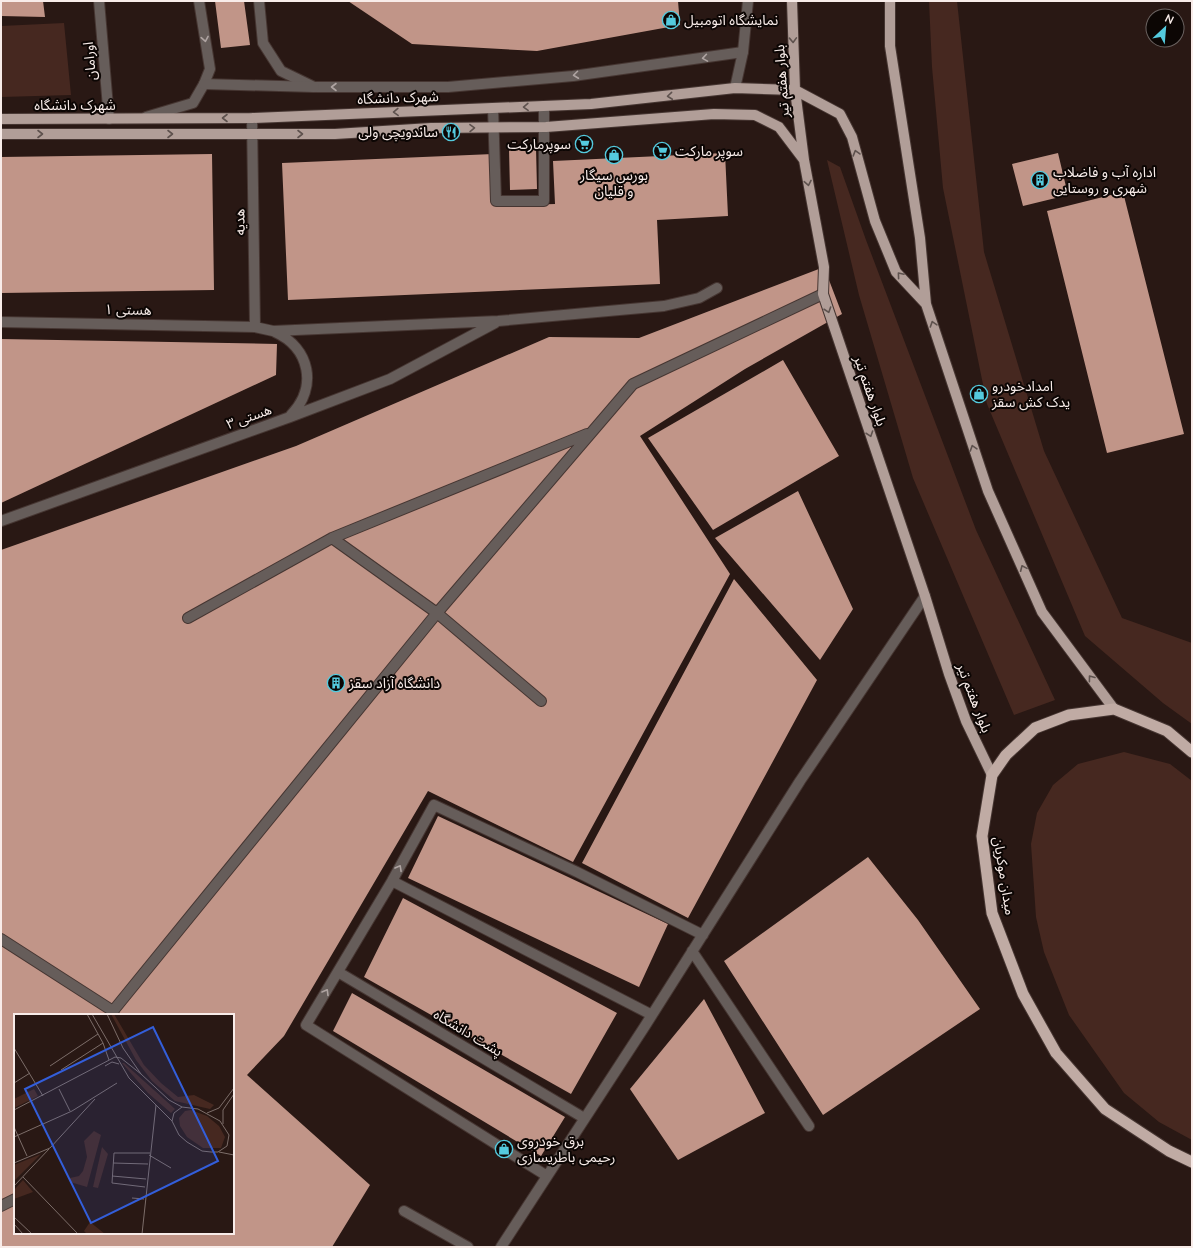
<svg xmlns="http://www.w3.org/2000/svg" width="1193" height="1248" font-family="'Nunito Sans','Noto Sans Arabic',sans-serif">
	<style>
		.green { fill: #462820 }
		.building { fill: #c19588; fill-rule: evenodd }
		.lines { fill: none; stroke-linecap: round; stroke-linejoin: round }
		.service-casing { stroke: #463632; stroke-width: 12 }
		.minor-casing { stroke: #463632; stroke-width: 12 }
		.primary-casing { stroke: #463632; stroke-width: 12 }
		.trunk-casing { stroke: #463632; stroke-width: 13 }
		.service { stroke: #665d5a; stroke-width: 10 }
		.minor { stroke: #665d5a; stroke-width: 10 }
		.primary { stroke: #b19e98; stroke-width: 10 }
		.trunk { stroke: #c0aba4; stroke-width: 11 }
		.oneway { stroke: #afa4a2 }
		.oneway2 { stroke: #5e524e }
		.labels { text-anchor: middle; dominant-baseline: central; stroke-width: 4; stroke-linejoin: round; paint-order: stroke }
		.poi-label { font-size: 14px; fill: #f8ece9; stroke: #0c0604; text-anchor: start }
		.street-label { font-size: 14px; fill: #f8ece9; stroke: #0c0604 }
		.inset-road { fill: none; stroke: #7c6d69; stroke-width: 1 }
		.view { fill: #335eda; fill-opacity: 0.15; stroke: #335eda; stroke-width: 2 }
		.inset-edge { fill: none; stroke: #f8ece9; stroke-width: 2 }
	</style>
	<rect width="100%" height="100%" fill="#291814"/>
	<path class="green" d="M929,1H957L984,252L1044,451L1122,618L1192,643V724L1163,703L1085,636L987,404L943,188L932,67Z
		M64,23L71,95L1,97V26Z
		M827,160L840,167L866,240L976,530L1055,700L1014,715L913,478L859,295Z
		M1124,752L1170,764L1192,781V1140L1159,1122L1124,1093L1069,1015L1044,952L1036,917L1031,844L1037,813L1053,785L1078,764Z"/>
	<path class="building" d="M1,1H43L45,17L1,16Z
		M215,1H244L250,45L221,48Z
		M348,1H678L680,25L537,51L412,44Z
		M536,148L537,189L510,190L509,149Z
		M725,153L728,216L657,220L660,284L288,300L282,163L493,154L495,206L555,204L553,161Z
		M1058,153L1068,195L1023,206L1012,164Z
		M212,154L214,290L1,293V157Z
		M1123,192L1184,434L1107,453L1047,211Z
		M824,267L842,314L745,369L640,436L730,574L573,862L428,791L284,1036L247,1075L370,1185L332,1247H1V550L296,446L549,337L639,338ZM15,1015H233V1233H15Z
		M1,339L277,344L276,375L1,503Z
		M783,360L839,456L713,530L648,438Z
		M798,491L853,609L820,660L715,538Z
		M734,579L817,680L688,918L582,863Z
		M438,816L668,924L639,987L408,878Z
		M868,857L918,920L980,1009L823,1115L724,961Z
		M403,898L617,1013L571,1094L364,977Z
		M352,993L565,1117L541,1156L333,1031Z
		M704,999L765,1113L678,1160L630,1089Z"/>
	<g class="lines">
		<defs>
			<path id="service" d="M259,1L263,43L281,71L314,87H448L573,76L743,52
				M493,108L496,201H544V106
				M146,117L193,103L204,84L210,69L199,1
				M332,538L437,613L541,701
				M188,618L332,538L587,434
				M1,939L113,1011L114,1015
				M113,1011L437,613L633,384L823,294
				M1,1206L15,1199"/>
			<path id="minor" d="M99,1L109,119
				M204,84L314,87
				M735,88L743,52L748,1
				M252,118L255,327
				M1,322L255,327L273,331L498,321L664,306L699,298L717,288
				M275,332C310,348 318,387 291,415
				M1,521L290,417L390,379L495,323
				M392,881L652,1015
				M692,951L809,1126
				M338,972L584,1118
				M547,1176L306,1025L392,881L434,805L577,872L703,935
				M404,1211L468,1247
				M501,1247L645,1026L800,781L925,596"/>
			<path id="primary" d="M792,1L795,90L804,160L824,267L823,294L925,596L949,674L966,721L992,775
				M890,1V46L920,238L926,304L988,491L1042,612L1114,709
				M1,119L252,118L591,104L735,88L795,90L840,114L852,137L875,221L896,272L926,304
				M1,134H335L431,128L546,127L714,114L755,115L779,127L804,160"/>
			<path id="trunk" d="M1192,752L1167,731L1114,709L1069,715L1035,728L1006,755L992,775L982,836L992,913L1023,994L1056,1053L1105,1109L1169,1151L1192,1162"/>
		</defs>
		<use href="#service" class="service-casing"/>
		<use href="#minor" class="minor-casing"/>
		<use href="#primary" class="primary-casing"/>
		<use href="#trunk" class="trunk-casing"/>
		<use href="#service" class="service"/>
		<use href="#minor" class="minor"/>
		<use href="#primary" class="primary"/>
		<use href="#trunk" class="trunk"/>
	</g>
	<defs><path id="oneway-chevron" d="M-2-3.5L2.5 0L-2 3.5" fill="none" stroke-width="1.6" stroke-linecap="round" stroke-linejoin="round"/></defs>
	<g class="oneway">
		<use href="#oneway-chevron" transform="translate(205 39) rotate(80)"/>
		<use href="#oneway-chevron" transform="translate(705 58) rotate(171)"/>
		<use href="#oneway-chevron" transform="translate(576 75) rotate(173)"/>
		<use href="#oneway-chevron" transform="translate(334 87) rotate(-180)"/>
		<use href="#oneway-chevron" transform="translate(399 868) rotate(-61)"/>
		<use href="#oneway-chevron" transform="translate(326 992) rotate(-59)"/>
	</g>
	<g class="oneway2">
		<use href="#oneway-chevron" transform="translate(793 40) rotate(88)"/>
		<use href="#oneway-chevron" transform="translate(670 96) rotate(174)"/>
		<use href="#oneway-chevron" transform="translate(526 107) rotate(178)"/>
		<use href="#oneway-chevron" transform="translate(396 112) rotate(178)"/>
		<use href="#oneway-chevron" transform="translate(225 118) rotate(180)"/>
		<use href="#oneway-chevron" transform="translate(472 128) rotate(-1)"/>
		<use href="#oneway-chevron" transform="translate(40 134)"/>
		<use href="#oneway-chevron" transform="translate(170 134)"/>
		<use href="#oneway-chevron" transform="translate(300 134)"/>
		<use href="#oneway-chevron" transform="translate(856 153) rotate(-106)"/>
		<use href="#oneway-chevron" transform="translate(808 183) rotate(79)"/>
		<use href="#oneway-chevron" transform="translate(900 275) rotate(-130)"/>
		<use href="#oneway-chevron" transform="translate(828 310) rotate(71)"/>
		<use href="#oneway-chevron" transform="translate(933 324) rotate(-108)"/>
		<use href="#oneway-chevron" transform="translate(870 434) rotate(71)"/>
		<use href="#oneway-chevron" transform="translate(973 448) rotate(-108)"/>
		<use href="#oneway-chevron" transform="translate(1023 568) rotate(-114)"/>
		<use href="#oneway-chevron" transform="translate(1091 678) rotate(-127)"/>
	</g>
	<defs>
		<symbol id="shop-ring" viewBox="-11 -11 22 22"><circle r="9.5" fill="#0c0604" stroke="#54cade" stroke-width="1.5"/><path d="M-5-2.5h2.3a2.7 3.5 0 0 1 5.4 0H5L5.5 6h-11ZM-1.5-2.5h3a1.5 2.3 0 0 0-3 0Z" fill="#54cade"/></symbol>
		<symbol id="restaurant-ring" viewBox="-11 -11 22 22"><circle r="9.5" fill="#0c0604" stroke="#54cade" stroke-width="1.5"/><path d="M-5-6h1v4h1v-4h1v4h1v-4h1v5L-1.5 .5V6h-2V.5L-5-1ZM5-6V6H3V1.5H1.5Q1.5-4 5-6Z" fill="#54cade"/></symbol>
		<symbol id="supermarket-ring" viewBox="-11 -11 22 22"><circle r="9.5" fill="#0c0604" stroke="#54cade" stroke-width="1.5"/><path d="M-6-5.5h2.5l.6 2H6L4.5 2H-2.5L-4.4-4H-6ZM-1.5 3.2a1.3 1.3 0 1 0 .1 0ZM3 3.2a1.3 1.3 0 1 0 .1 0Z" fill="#54cade"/></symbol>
		<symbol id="building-ring" viewBox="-11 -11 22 22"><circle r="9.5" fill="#0c0604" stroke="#54cade" stroke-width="1.5"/><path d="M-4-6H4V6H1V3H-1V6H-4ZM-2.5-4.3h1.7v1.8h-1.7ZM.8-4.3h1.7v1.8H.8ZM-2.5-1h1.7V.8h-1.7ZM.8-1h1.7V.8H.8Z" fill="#54cade"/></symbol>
	</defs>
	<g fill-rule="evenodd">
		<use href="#shop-ring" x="661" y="10" width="20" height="20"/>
		<use href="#restaurant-ring" x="441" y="122" width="20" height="20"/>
		<use href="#supermarket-ring" x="574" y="134" width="20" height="20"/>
		<use href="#supermarket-ring" x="652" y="141" width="20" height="20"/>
		<use href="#shop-ring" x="604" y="145" width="20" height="20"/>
		<use href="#building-ring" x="1030" y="170" width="20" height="20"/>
		<use href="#shop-ring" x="969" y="384" width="20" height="20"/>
		<use href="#building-ring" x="326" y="673" width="20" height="20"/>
		<use href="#shop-ring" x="494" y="1139" width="20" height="20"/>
	</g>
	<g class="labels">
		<g class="poi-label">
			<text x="684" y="20">نمایشگاه اتومبیل</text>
			<text x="438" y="132" text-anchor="end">ساندویچی ولی</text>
			<text x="571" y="144" text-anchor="end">سوپرمارکت</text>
			<text x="675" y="151">سوپر مارکت</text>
			<text x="1053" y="172">اداره آب و فاضلاب<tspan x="1053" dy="16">شهری و روستایی</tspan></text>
			<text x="614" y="175" text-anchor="middle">بورس سیگار<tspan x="614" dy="16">و قلیان</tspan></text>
			<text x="992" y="386">امدادخودرو<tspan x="992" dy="16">یدک کش سقز</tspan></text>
			<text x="349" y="683">دانشگاه آزاد سقز</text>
			<text x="517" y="1141">برق خودروی<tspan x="517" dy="16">رحیمی باطریسازی</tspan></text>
		</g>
		<g class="street-label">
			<text transform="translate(90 61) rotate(-95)">اورامان</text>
			<text transform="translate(782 81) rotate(-94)">بلوار هفتم تیر</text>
			<text transform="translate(398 98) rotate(-2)">شهرک دانشگاه</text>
			<text x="75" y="105">شهرک دانشگاه</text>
			<text transform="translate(240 222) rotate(-91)">هدیه</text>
			<text transform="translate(128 310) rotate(1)">هستی ۱</text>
			<text transform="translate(870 391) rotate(71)">بلوار هفتم تیر</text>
			<text transform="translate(249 417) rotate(-20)">هستی ۳</text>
			<text transform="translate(974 698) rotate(69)">بلوار هفتم تیر</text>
			<text transform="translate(1004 876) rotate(81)">میدان موکریان</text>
			<text transform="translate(468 1033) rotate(31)">پشت دانشگاه</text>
		</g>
	</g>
	<g transform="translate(14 1014)">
		<rect width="220" height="220" fill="#291814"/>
		<path d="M97,0H100L130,51L147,69L164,83L180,81L200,91L196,95L161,87L138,67L122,46ZM108,49H110L161,95L157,99L134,79ZM20,75L24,82L0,94V85ZM177,96L193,102L205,112L211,123L207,134H189L173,123L166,112L165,104L171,97ZM80,117L87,121L73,173L56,168V164L65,162L69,157L73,143L70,127ZM88,133L94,140L84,174L79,173ZM27,140L0,167V151ZM9,166L19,178L0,185V176ZM76,208L91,220H73L70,217Z" fill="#462820"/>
		<path class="inset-road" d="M73,0L89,29L95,46M78,0L115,64L158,107M93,0L109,34L127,60L155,86L168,93M0,34L29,82M36,52L84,20M91,52L98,48L105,50M47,56L89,29M0,69L16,59M45,75L56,97M168,93L184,95L206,107L215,121L213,132L204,138H197L188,137L173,128L165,121L158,107L160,99ZM0,96L101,43L107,44L127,60M193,99L205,94L220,74M209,110V96L220,80M0,113L13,142M0,123L58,97L103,69M205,138L220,141M135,141L157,154M0,149L36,134L81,85M99,149L134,150M98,162L132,165M9,163L64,220M0,172L35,135M131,173L98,169L100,139H136M118,184L130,185M0,203L18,220M0,210L9,220M128,220L142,91"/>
		<path class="view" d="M139,13L204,147L77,209L11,75Z"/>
		<rect width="220" height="220" class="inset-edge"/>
	</g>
	<rect width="1193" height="1248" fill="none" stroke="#f8ece9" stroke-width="4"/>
	<g transform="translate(1165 28) rotate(26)"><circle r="19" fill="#0c0604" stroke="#6a6260"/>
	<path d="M0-3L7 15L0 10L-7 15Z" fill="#54cade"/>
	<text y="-6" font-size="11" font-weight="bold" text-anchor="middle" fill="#f8ece9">N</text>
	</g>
</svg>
